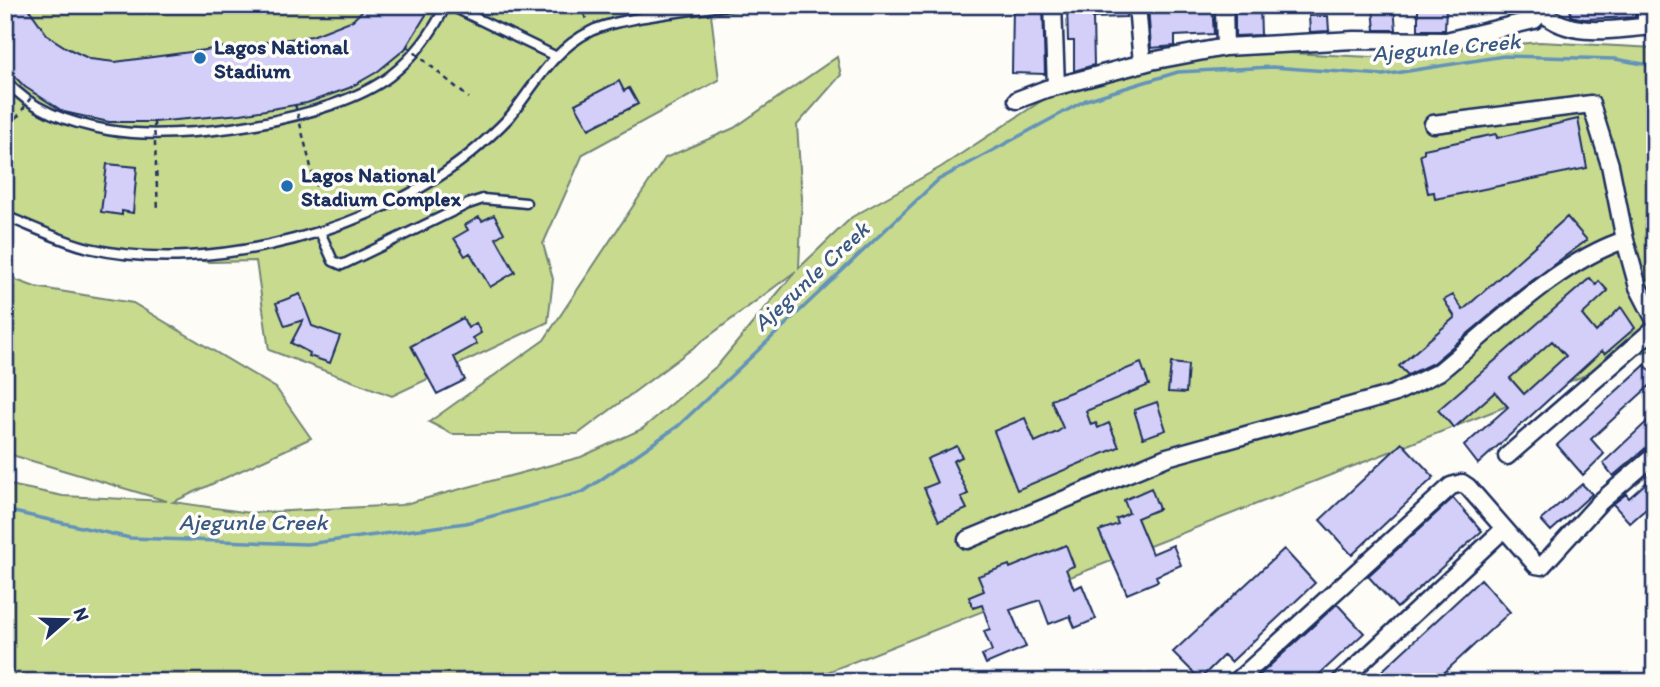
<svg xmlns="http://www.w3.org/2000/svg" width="1660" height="687" font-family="Itim,sans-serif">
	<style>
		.green { fill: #c8da8e; stroke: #728476; stroke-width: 2 }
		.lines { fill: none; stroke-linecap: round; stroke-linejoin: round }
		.stream { stroke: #6393b9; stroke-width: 3.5 }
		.building { fill: #d3cff8; stroke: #1b2f5e; stroke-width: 2; fill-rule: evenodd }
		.service-casing { stroke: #1b2f5e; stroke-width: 13 }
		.minor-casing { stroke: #1b2f5e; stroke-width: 21 }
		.path { stroke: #1b2f5e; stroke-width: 2.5; stroke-dasharray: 5 5; stroke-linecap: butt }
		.service { stroke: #fdfcf7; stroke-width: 8 }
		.minor { stroke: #fdfcf7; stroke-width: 16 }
		.path-bridge { stroke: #1b2f5e; stroke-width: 2.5; stroke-dasharray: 5 5; stroke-linecap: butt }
		.poi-dot { fill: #1f6fb2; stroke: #fdfcf7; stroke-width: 2.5 }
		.labels { text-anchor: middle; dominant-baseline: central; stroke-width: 7; stroke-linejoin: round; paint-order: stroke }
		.poi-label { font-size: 21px; font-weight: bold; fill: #1b2f5e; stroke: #fdfcf7; text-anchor: start }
		.water-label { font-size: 23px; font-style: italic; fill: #395984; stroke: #fdfcf7 }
	</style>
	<rect width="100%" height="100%" fill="#fdfcf7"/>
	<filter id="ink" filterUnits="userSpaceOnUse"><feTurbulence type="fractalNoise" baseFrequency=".0143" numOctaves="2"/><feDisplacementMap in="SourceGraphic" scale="14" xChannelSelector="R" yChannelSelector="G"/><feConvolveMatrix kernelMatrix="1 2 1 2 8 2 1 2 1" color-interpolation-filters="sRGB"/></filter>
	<g filter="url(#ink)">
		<path class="green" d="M5,5H788L711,14L719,80L583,154L543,244L553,279L548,322L392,396L269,350L256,261L210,262L77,245L5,218Z
			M1540,42L1655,48V348L802,682H5V484L63,496L167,501L5,453V276L35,287L133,303L276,388L311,438L173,502L250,513L401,505L581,457L642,429L718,365L796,271L578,434H452L429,422L544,340L665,158L734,128L837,57L841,75L797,125L802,198L799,268L852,217L941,167L1058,90L1214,53L1269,52L1371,57Z"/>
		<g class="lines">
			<path class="stream" d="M5,510L130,538L307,544L466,523L583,492L678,426L938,180L1086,100L1178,72L1272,67L1383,75L1504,56L1615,59L1655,66"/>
		</g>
		<path class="building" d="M5,5H26L48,36L67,48L90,59L115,62L312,36L353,20L368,5H432L405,49L377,72L349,88L307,103L241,114L154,122H109L64,112L25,87L5,67Z
			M1013,5H1043L1045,74L1012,73Z
			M1067,5H1125L1126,17L1093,18L1094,65L1074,71V41H1068Z
			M1212,5L1214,34L1175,36V46L1151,48L1148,6Z
			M1235,5H1260L1261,35L1235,36Z
			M1570,5H1635V17L1584,19L1571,16Z
			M1394,7L1396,30H1375L1373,8Z
			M1418,7H1446L1445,30H1418Z
			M1309,16H1328L1329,31L1310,32Z
			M619,81L624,91L629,88L638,104L589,129L575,104Z
			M1578,119L1587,168L1435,199L1434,192L1428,193L1420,154L1424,153V149L1496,134L1497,138Z
			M107,164L137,167L133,213L122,211V215L101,212Z
			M494,215L504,233L496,238L515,272L490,287L470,253L465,256L454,238L468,230L465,225L479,217L482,221Z
			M1567,217L1587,240L1521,289L1433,363L1408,375L1399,366L1455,317L1444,300L1453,295L1463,310Z
			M1590,278L1596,285L1599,281L1608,291L1582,315L1596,332L1621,307L1635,328L1605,354L1602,351L1478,464L1464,446L1508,407L1495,392L1454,428L1438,410ZM1552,341L1566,356L1524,394L1510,378Z
			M300,294L312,326L340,336L330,363L309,356L310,353L291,343L303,320L285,326L276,303Z
			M463,318L468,328L476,323L481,333L473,338L477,344L454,357L465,380L437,394L411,346Z
			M1141,363L1149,385L1086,411L1091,425L1096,423L1098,428L1109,423L1119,447L1017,490L994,431L1025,418L1035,442L1057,432L1063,428L1051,400Z
			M1171,363L1188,365L1186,393L1168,392Z
			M1645,365L1655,376V381L1591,439L1604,454L1583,475L1557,445Z
			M1157,402L1166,430L1143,438L1134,410Z
			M1655,414V440L1613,476L1603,463Z
			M1402,443L1434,477L1352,555L1320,520Z
			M957,446L962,457L953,461L968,494L961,497L967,509L939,521L924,488L937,483L927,459Z
			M1655,475V501L1630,523L1613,504L1626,494L1629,498Z
			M1582,484L1592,494L1551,531L1541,520Z
			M1151,488L1159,509L1137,518L1152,554L1173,545L1181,565L1156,576L1158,581L1127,594L1099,531L1118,524L1116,519L1129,513L1124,500Z
			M1453,498L1482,531L1397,608L1368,576Z
			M1066,545L1074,566L1066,569L1074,589L1082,585L1096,619L1075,628L1070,616L1049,624L1040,600L1010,610L1026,647L986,664L982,655L992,651L984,631L990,629L982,605L973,608L969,597L984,591L978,576L1009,565L1010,568Z
			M1284,549L1315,583L1231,662L1224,655L1200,679L1173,652Z
			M1481,579L1510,612L1434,682H1370Z
			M1337,604L1364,633L1311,682H1252Z"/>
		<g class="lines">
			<defs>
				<path id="service" d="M449,5L555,56
					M5,80C31,110 69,123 108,130C178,143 333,120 390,76C414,57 433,32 446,5
					M5,216C33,227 61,241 89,248C210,277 385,229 478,147C489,137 502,126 512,114C536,83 554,49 591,31C620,17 692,11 726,5
					M320,232L333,261L342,265L468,204L483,199L526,203"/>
				<path id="minor" d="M1053,5L1056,86
					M1137,5L1142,63
					M1224,5L1225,47
					M1646,5V26
					M1543,13C1574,40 1618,28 1655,26
					M1017,100L1046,89L1151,61L1225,47L1354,40L1446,41L1534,20L1548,5
					M1433,124L1591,104L1610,165L1625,240
					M1507,456L1655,328
					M967,540L1167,457L1393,394L1439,372C1493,328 1559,261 1625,240L1638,287L1655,320
					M1236,682L1451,486L1462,483L1468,487L1536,565L1542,566L1600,502L1655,455
					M1340,682L1504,529"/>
			</defs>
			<use href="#service" class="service-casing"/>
			<use href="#minor" class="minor-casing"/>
			<path class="path" d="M580,5L587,21"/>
			<use href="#service" class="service"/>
			<use href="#minor" class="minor"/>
			<path class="path-bridge" d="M407,46L469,98
				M295,104L316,187
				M154,122L158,211
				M5,135L34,93"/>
		</g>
	</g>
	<g class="poi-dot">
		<circle cx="200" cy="58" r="7"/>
		<circle cx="287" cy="186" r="7"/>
	</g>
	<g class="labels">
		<g class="poi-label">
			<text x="214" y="46">Lagos National<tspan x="214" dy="24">Stadium</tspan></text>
			<text x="301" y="174">Lagos National<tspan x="301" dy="24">Stadium Complex</tspan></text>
		</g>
		<g class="water-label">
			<text transform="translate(1446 47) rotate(-5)">Ajegunle Creek</text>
			<text transform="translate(811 276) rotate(-43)">Ajegunle Creek</text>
			<text x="253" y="522">Ajegunle Creek</text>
		</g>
	</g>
	<rect width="1660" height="687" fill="none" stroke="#fdfcf7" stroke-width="28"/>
	<rect x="14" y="14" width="1632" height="659" fill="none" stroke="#1b2f5e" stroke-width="2.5" filter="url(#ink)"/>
	<g transform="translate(66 620) rotate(70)" stroke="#fdfcf7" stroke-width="5" paint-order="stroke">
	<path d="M0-5L12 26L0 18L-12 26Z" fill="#1b2f5e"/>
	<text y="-10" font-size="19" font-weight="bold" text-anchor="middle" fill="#1b2f5e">N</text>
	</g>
</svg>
